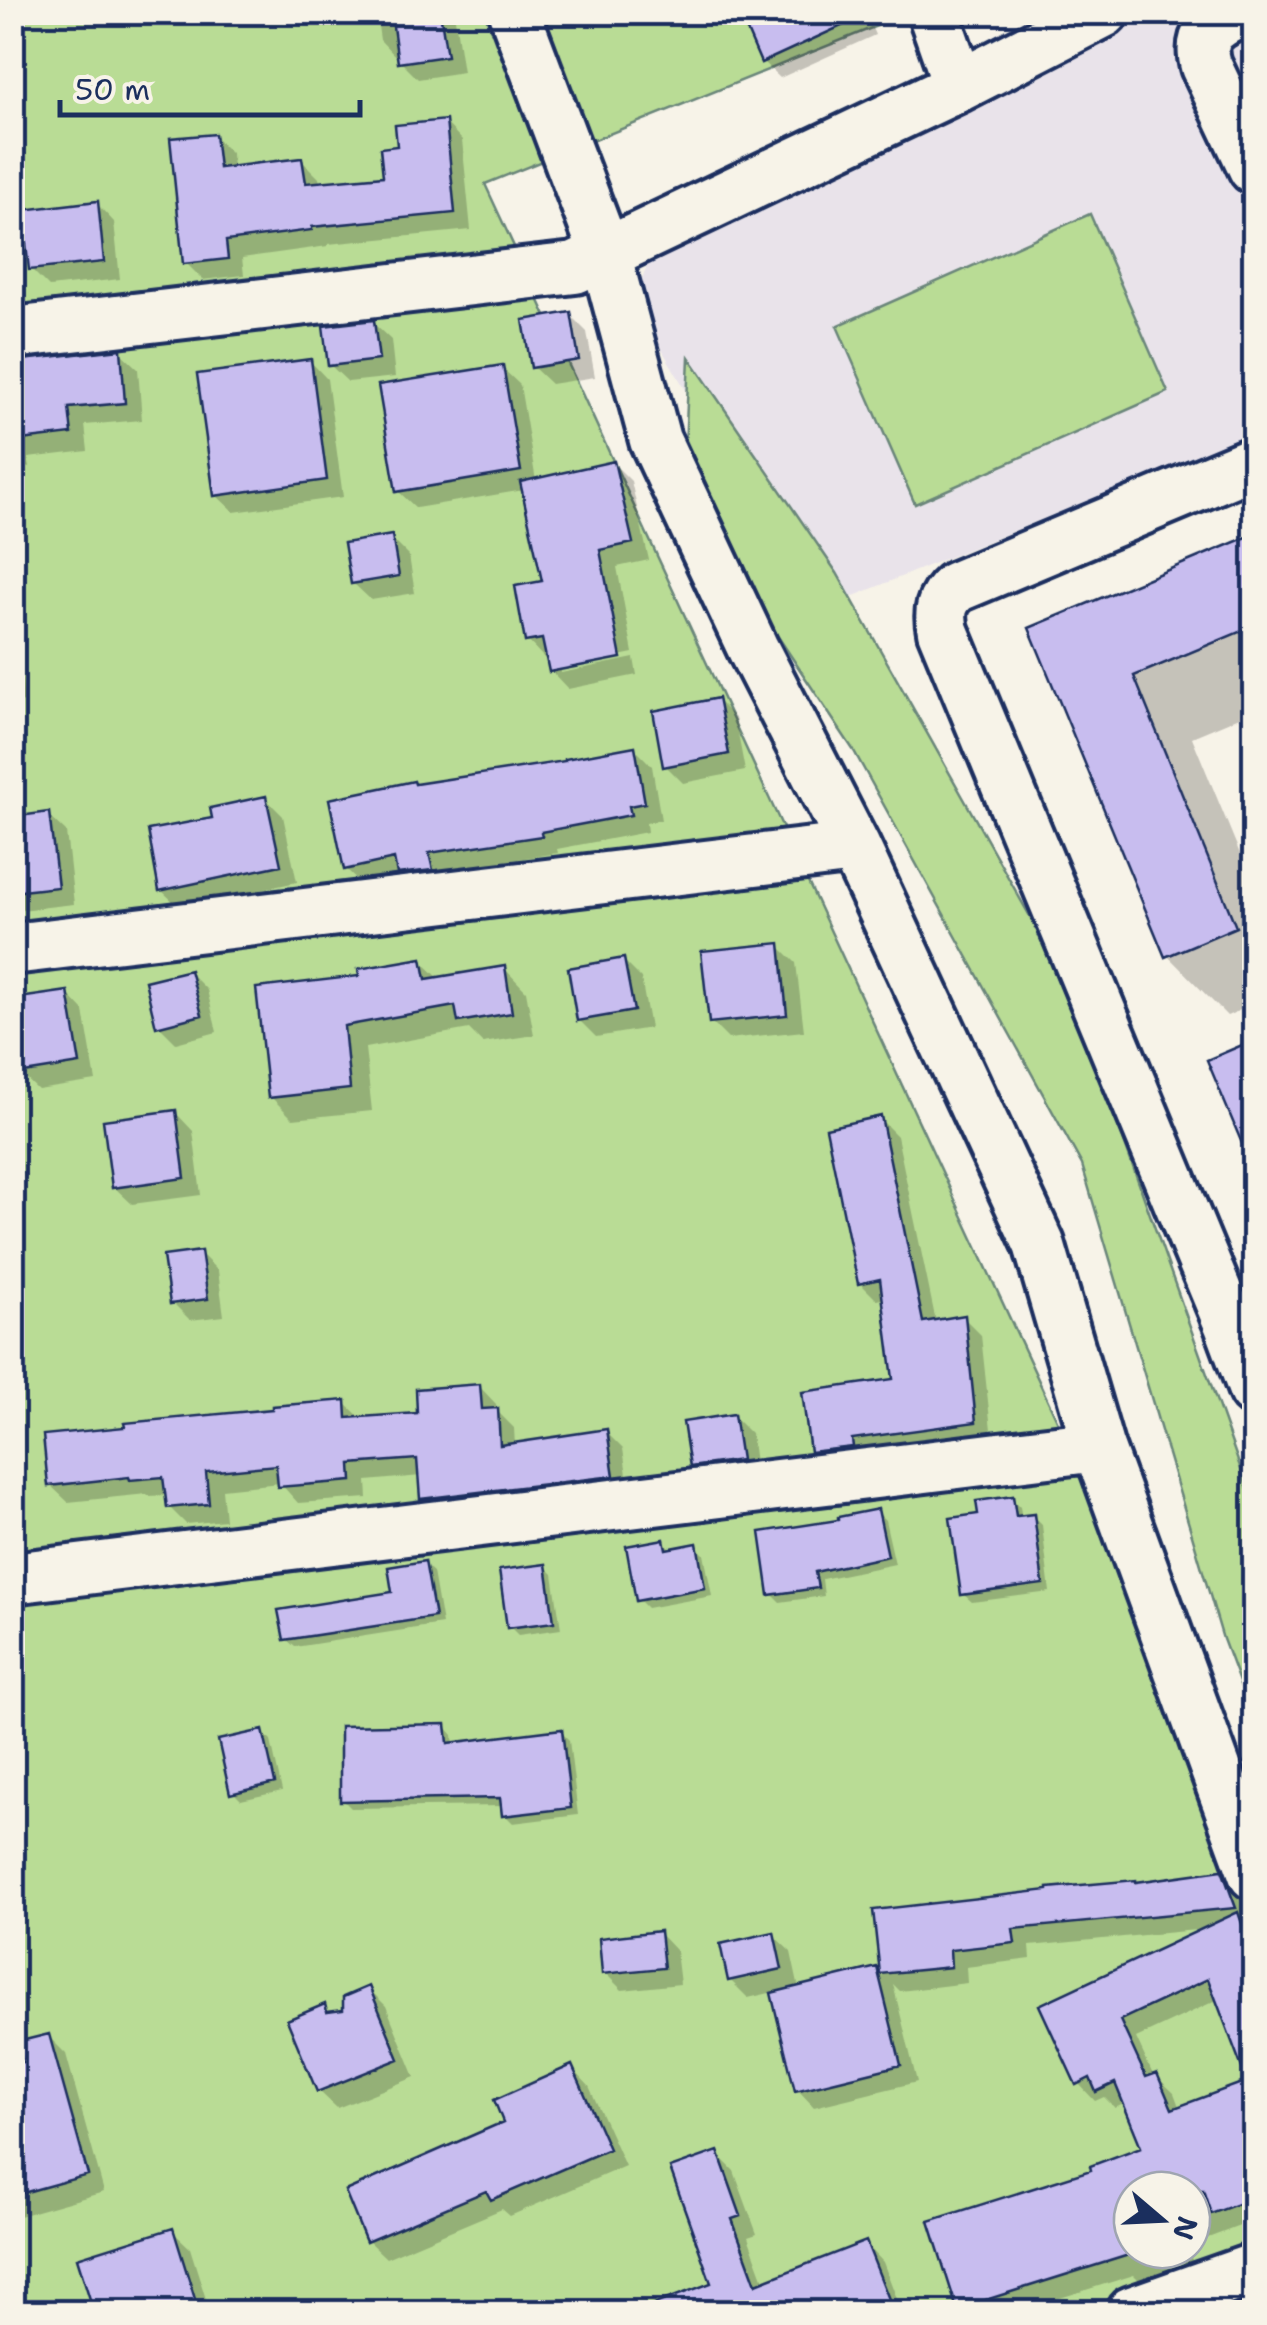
<svg xmlns="http://www.w3.org/2000/svg" width="1267" height="2325" font-family="'Shantell Sans',sans-serif">
	<style>
		.built { fill: #e9e3ea }
		.green { fill: #b9dc95; stroke: #6a867a; stroke-width: 2.5; fill-rule: evenodd }
		.shadow { fill: #0003 }
		.building { fill: #c8bdef; stroke: #1b2f5e; stroke-width: 2.5; fill-rule: evenodd }
		.lines { fill: none; stroke-linecap: round; stroke-linejoin: round }
		.minor-casing { stroke: #1b2f5e; stroke-width: 58 }
		.minor { stroke: #f7f3e8; stroke-width: 50 }
	</style>
	<rect width="100%" height="100%" fill="#f7f3e8"/>
	<filter id="ink" filterUnits="userSpaceOnUse"><feTurbulence type="fractalNoise" baseFrequency=".01" numOctaves="2"/><feDisplacementMap in="SourceGraphic" scale="20" xChannelSelector="R" yChannelSelector="G"/><feConvolveMatrix kernelMatrix="1 2 1 2 8 2 1 2 1" color-interpolation-filters="sRGB"/></filter>
	<g filter="url(#ink)">
		<path class="built" d="M1148,13H1254V433L817,611L633,301L649,261Z"/>
		<path class="green" d="M12,13H909L485,184L1254,1846V2312H13ZM1132,2190H1192V2250H1132Z
			M1090,214L1168,392L915,504L837,326Z
			M689,357L837,573L1036,927L1121,1133L1254,1506V1722L1223,1639L1082,1165L854,751L753,599L684,472Z"/>
		<path class="shadow" d="M376,12H454L463,72L418,79L401,62L400,57L397,58L380,40Z
			M865,12L875,35L780,78L763,62Z
			M12,56L16,59L22,189H12Z
			M445,122L462,140L471,230L328,244V246L242,258L244,275L203,280L186,263L214,136L232,154L233,169L301,160L319,178L320,184L386,179Z
			M97,204L114,222L120,279L49,287L31,269Z
			M570,315L587,332L595,377L551,384L533,367Z
			M373,323L391,340L395,377L348,382L330,365Z
			M120,352L138,369L142,420L85,425L88,451L28,458L30,467L12,470V372Z
			M310,361L327,379L343,497L234,512L216,495Z
			M502,368L520,385L536,481L614,464L631,481L649,560L617,567L633,653L561,668V673L634,658L637,675L568,689L551,671L548,658L545,659L528,641L545,583L524,490L416,508L398,491Z
			M1254,537V711L1192,737L1254,888V1004L1227,1016L1167,955L1032,629Z
			M391,538L409,556L415,593L371,600L353,583Z
			M12,654L21,662L25,702L12,704Z
			M717,700L735,718L745,771L683,783L666,766Z
			M635,749L652,766L661,820L646,823L647,832L557,849L558,853L445,870L449,886H364L346,869L416,786Z
			M266,799L283,816L297,882L179,907L161,890L215,820Z
			M48,815L66,832L74,904L12,911V819Z
			M779,946L796,963L804,1031L728,1039L711,1022Z
			M421,961L440,979L504,968L526,991L534,1035L483,1043L469,1029L365,1048L372,1111L293,1119L270,1096L362,979Z
			M624,961L641,978L650,1028L596,1037L579,1020Z
			M190,973L207,990L217,1032L176,1043L158,1025Z
			M67,993L84,1011L96,1081L38,1090L20,1073Z
			M1254,1043V1167L1211,1061Z
			M176,1113L193,1131L201,1195L132,1204L114,1187Z
			M880,1119L897,1136L936,1322L964,1318L981,1335L992,1439L830,1468L813,1451L896,1381L885,1298L877,1300L860,1283Z
			M201,1254L218,1271L224,1316L190,1320L173,1303Z
			M479,1386L496,1404L497,1411L514,1428L515,1446L606,1432L623,1449L630,1493L440,1516L423,1498L421,1476L367,1481L368,1498L298,1503L280,1483L222,1489L225,1520L186,1524L169,1507L168,1495L149,1496L147,1494L68,1502L50,1485L345,1403L362,1419L420,1415Z
			M734,1417L751,1434L757,1477L709,1483L692,1466Z
			M1012,1499L1020,1507L1022,1518L1033,1516L1042,1525L1050,1592L972,1602L963,1594L981,1516Z
			M877,1512L885,1520L895,1564L822,1579L824,1596L780,1602L772,1594L841,1522Z
			M663,1541L672,1550L696,1546L704,1554L712,1596L647,1608L639,1600Z
			M424,1564L433,1572L442,1624L295,1647L286,1639L395,1594Z
			M545,1566L553,1574L561,1629L518,1635L510,1627Z
			M445,1726L453,1735L454,1745L561,1732L569,1740L578,1815L513,1823L505,1815L504,1806L351,1808L343,1800Z
			M263,1733L271,1741L282,1791L241,1800L233,1792Z
			M1221,1873L1239,1891L1252,1925H1247L1254,1932V2043L1247,2045L1219,1999L1136,2038L1154,2077L1156,2076L1174,2093L1180,2109L1254,2081V2234L1245,2224L1192,2244V2190H1132V2250H1188L1197,2273L1150,2291L1134,2275L1015,2312H964L959,2307L1094,2172L1145,2148L1126,2103L1115,2108L1104,2097L1095,2101L1078,2083L1042,2007L1206,1929L1030,1946L1031,1959L966,1967L967,1983L900,1991L893,1984L917,2082L814,2107L797,2089L774,1992L748,1998L730,1980L773,1935L791,1952L799,1989L877,1970L883,1976L875,1912Z
			M659,1933L676,1951L680,1984L622,1990L605,1973Z
			M369,1989L386,2006L415,2077L337,2108L319,2091L324,2007L331,2014L346,2012Z
			M48,2036L66,2054L104,2192L12,2218V2068L26,2064Z
			M572,2068L589,2086L625,2166L510,2216L502,2209L386,2258L368,2241Z
			M717,2154L734,2171L757,2234L748,2237L765,2283L866,2244L883,2262L902,2312H640L714,2285Z
			M172,2231L190,2248L210,2312H96L80,2259Z"/>
		<path class="building" d="M391,12H440L447,56L398,63Z
			M739,12H872L761,63Z
			M446,120L455,213L312,227V230L226,241L228,259L183,264L170,138L215,134L219,168L302,158L306,183L383,176L380,148L397,146L395,125Z
			M98,201L104,262L29,270L22,210Z
			M571,312L579,360L531,368L523,320Z
			M374,320L379,360L328,366L323,326Z
			M121,349L125,403L69,408L72,434L12,441V361Z
			M311,359L327,480L214,496L197,374Z
			M503,365L521,471L396,492L378,385Z
			M614,461L633,543L600,550L621,658L549,672L542,639L525,642L515,586L542,581L520,482Z
			M1254,534V626L1134,676L1236,927L1165,957L1029,628Z
			M392,535L399,576L351,584L344,543Z
			M718,698L729,754L663,767L653,711Z
			M635,746L645,803L629,806L631,815L541,832L542,836L429,853L433,870L397,874L394,859L344,870L329,799L414,781L415,784L565,761V759Z
			M266,796L281,865L159,891L148,830L212,818L210,808Z
			M49,812L58,887L12,892V817Z
			M780,943L787,1015L709,1023L701,951Z
			M422,958L426,979L505,966L512,1013L458,1022L455,1006L344,1026L350,1089L268,1098L256,988L359,976L358,969Z
			M624,958L634,1011L577,1021L568,968Z
			M190,970L202,1015L156,1027L145,981Z
			M68,991L80,1064L18,1074L12,1039V999Z
			M1254,1040V1172L1207,1060Z
			M176,1110L185,1178L112,1188L103,1120Z
			M881,1116L923,1322L965,1315L976,1422L852,1439L853,1447L810,1452L802,1392L893,1379L880,1279L858,1284L826,1128Z
			M201,1251L208,1299L170,1304L163,1256Z
			M480,1384L482,1409L498,1408L500,1445L607,1429L614,1476L420,1499L417,1459L351,1464L352,1481L278,1487L276,1465L206,1472L209,1504L167,1508L163,1477L130,1480L129,1477L48,1486L43,1435L125,1427L124,1423L272,1409V1406L346,1400L347,1418L417,1413L416,1389Z
			M734,1414L741,1460L690,1467L683,1422Z
			M1013,1496L1016,1516L1034,1514L1043,1584L961,1595L950,1518L978,1514L976,1501Z
			M878,1509L888,1556L815,1572L818,1588L769,1595L760,1532L838,1520V1517Z
			M664,1539L666,1549L697,1543L705,1588L636,1601L626,1546Z
			M425,1561L435,1617L284,1640L278,1610L392,1592L388,1567Z
			M546,1564L554,1622L507,1628L499,1570Z
			M446,1724L448,1743L562,1729L571,1808L502,1816L500,1798L340,1801V1726Z
			M263,1730L275,1783L230,1794L218,1740Z
			M1222,1870L1236,1908L1013,1929L1015,1943L950,1950L951,1967L880,1974L873,1910L1048,1890V1888L1136,1880V1882Z
			M1238,1912L1254,1958V2198L1211,2214L1203,2190H1132V2254L957,2309L929,2221L1091,2170L1090,2166L1141,2147L1115,2083L1096,2092L1090,2078L1076,2085L1039,2005ZM1208,1979L1247,2081L1172,2109L1157,2073L1146,2077L1120,2020Z
			M660,1931L664,1968L602,1974L599,1938Z
			M774,1932L782,1969L728,1981L720,1944Z
			M877,1967L901,2065L795,2091L771,1993Z
			M369,1986L399,2059L317,2092L287,2020L325,2004L327,2012L343,2010V1997Z
			M49,2034L88,2175L12,2196V2065L23,2062L17,2042Z
			M572,2065L609,2149L491,2200L486,2191L366,2242L345,2191L503,2122L494,2100Z
			M718,2151L741,2216L732,2219L756,2284L866,2241L894,2312H642L641,2309L711,2283L670,2168Z
			M173,2228L199,2312H94L77,2258Z"/>
		<g class="lines">
			<defs>
				<path id="minor" d="M514,12L605,253L655,440L754,651L855,848L1039,1244L1098,1446L1254,1874
					M933,12L959,86
					M1239,12C1213,25 1197,34 1206,66L1254,168
					M12,333L575,268L959,86L1103,12
					M1254,462L956,587C941,600 939,612 943,631L1230,1325L1254,1390
					M12,949L855,848
					M12,1578L1098,1446
					M1132,2312L1254,2269"/>
			</defs>
			<use href="#minor" class="minor-casing"/>
			<use href="#minor" class="minor"/>
		</g>
	</g>
	<rect width="1267" height="2325" fill="none" stroke="#f7f3e8" stroke-width="50"/>
	<rect x="25" y="25" width="1217" height="2275" fill="none" stroke="#1b2f5e" stroke-width="4" filter="url(#ink)"/>
	<g transform="translate(1162 2220) rotate(109)"><circle r="48" fill="#f7f3e8" stroke="#9fa5b1" stroke-width="2.5"/>
	<path d="M0-8L18 38L0 25L-18 38Z" fill="#1b2f5e"/>
	<text y="-15" font-size="28" font-weight="bold" text-anchor="middle" fill="#1b2f5e">N</text>
	</g>
	<path d="M60 100v15h300v-15" fill="none" stroke="#1b2f5e" stroke-width="5"/>
	<text x="75" y="100" font-size="30" fill="#1b2f5e" stroke="#f7f3e8" stroke-width="8" paint-order="stroke">50 m</text>
</svg>
